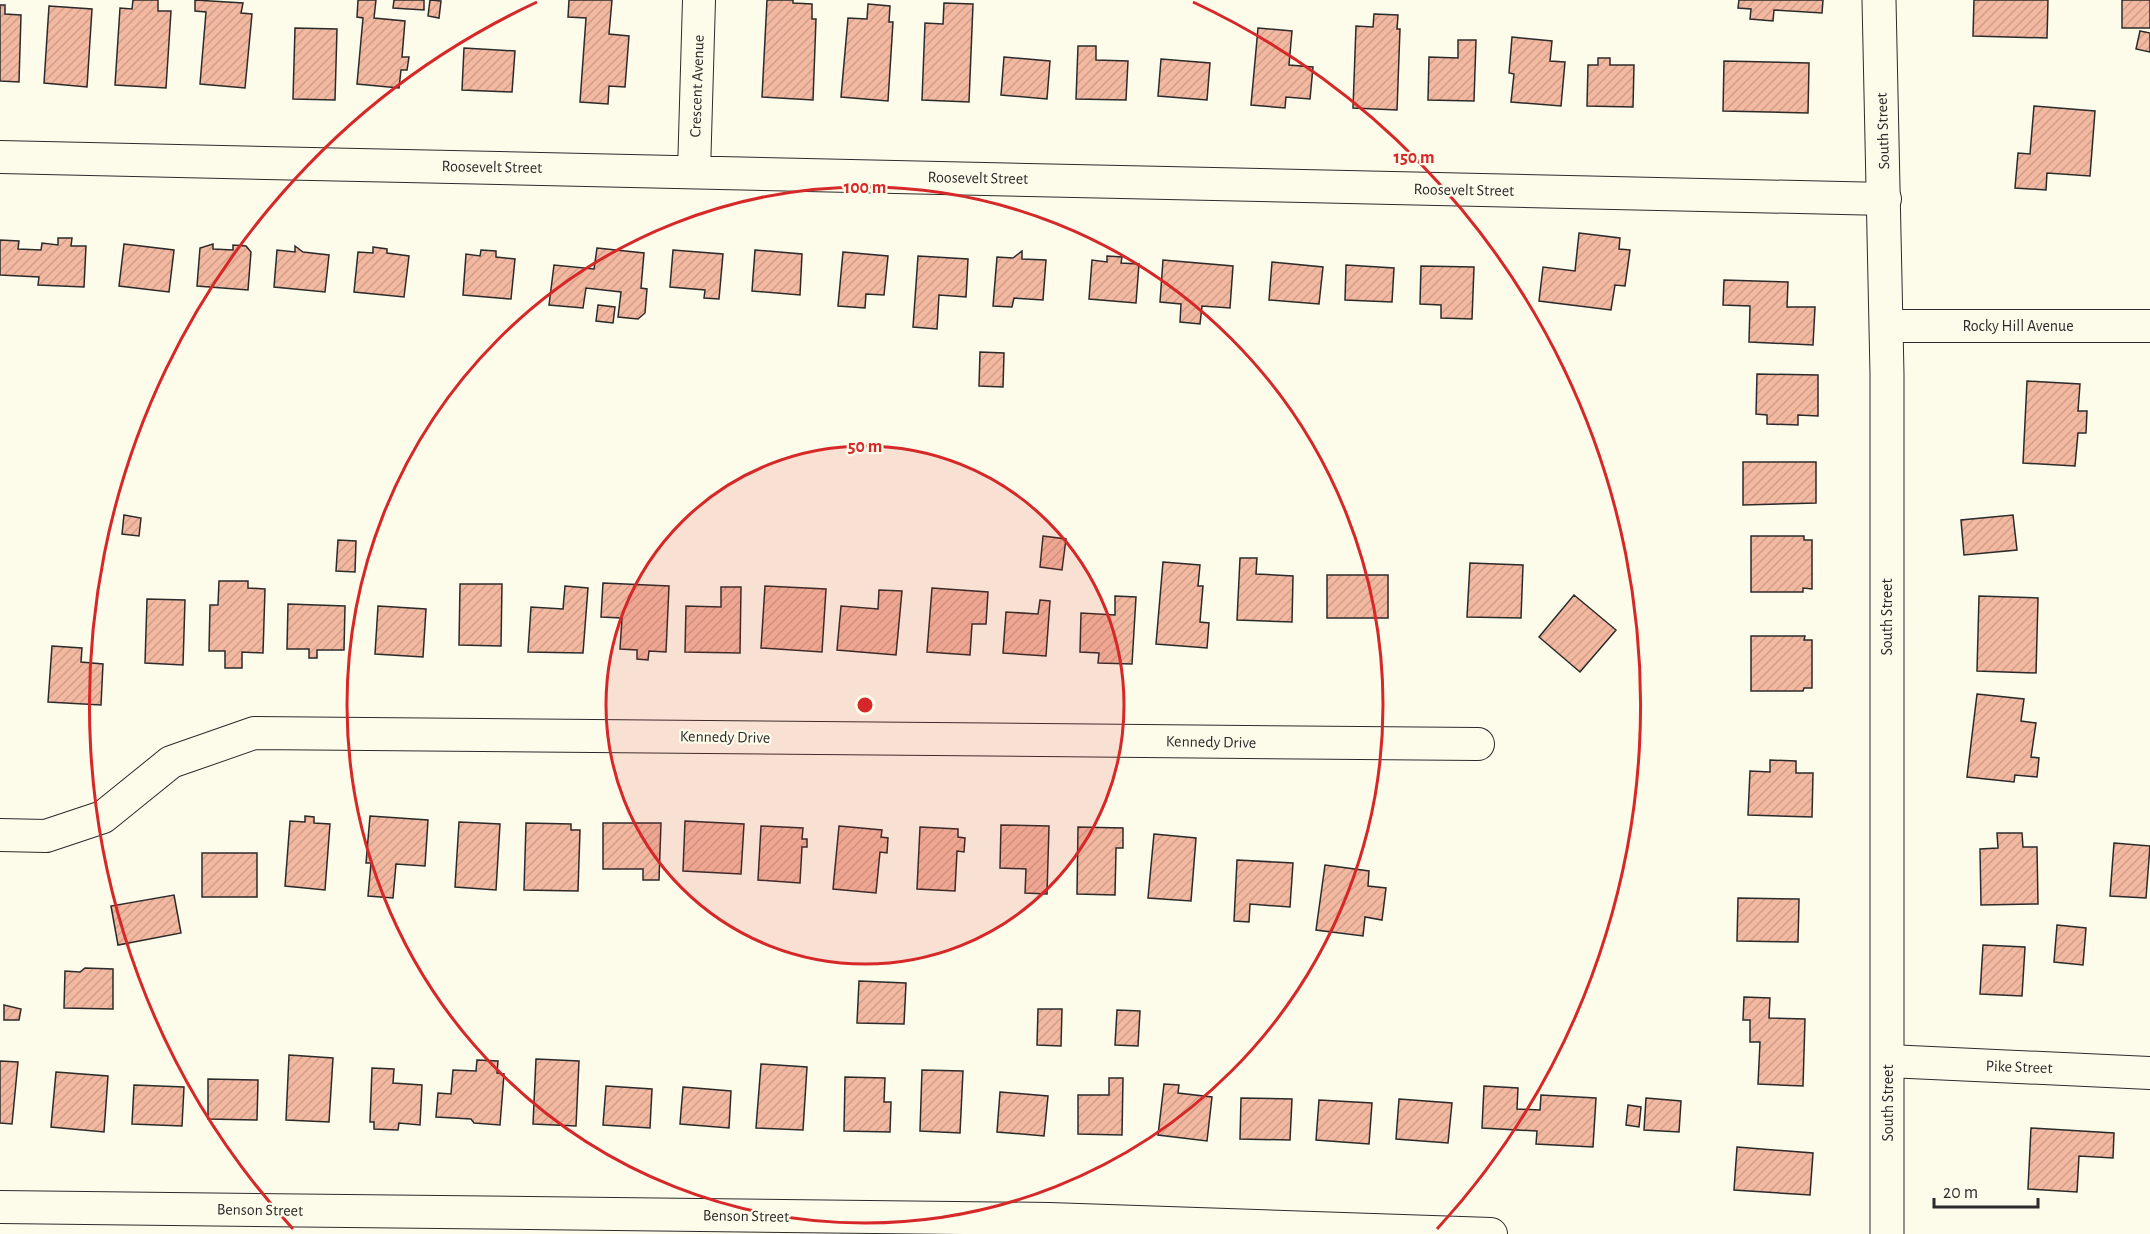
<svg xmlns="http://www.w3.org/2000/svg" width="2150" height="1234" font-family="'Alegreya Sans',sans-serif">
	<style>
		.building { fill: url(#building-hatch); stroke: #2b2b2b; stroke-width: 1.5 }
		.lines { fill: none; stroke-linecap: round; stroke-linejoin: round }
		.minor-casing { stroke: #2b2b2b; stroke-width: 34 }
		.secondary-casing { stroke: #2b2b2b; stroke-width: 35 }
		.minor { stroke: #fdfbea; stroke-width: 32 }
		.secondary { stroke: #fdfbea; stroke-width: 33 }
		.ring { fill: none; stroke: #d62828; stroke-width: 3 }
		.labels { text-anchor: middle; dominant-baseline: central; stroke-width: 4.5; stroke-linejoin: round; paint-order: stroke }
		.street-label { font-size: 16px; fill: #2b2b2b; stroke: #fdfbea }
		.centre { fill: #d62828; stroke: #fdfbea; stroke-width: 3 }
		.ring-label { font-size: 18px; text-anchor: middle; font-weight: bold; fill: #d62828; stroke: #fdfbea; stroke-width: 4.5; stroke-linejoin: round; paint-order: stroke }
	</style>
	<defs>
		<pattern id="building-hatch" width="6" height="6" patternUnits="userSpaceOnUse" patternTransform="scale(1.5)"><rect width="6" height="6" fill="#f2b8a0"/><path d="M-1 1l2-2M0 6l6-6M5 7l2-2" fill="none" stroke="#d09e8a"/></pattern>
	</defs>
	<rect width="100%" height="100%" fill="#fdfbea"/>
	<path class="building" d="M133,0H158V11H171L166,88L115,85L120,8L132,9Z
		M195,0L243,3L241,13L252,14L245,88L200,84L206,12L195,11Z
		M358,0H376L374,18L405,21L402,57H409L407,70H401L399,88L357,84L363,18L357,17Z
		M394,0H424V10L393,8Z
		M430,0L441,1L439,18L428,16Z
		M569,0H612L609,34L629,36L625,87L609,86L608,104L580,102L586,18L568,17Z
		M767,0H793V3L812,4V19H816L813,100L762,97Z
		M1739,0H1823L1822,13L1774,10L1773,21L1750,19L1751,9L1738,8Z
		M1974,0H2048L2047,38L1973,36Z
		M2122,0H2150V28H2122Z
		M944,3L973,4L969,102L922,100L925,23L943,24Z
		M868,4L890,6L889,22H893L888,101L841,97L848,18L867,19Z
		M0,5H5V14L21,15L19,82L0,81Z
		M49,6L92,9L87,87L44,83Z
		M1374,14L1398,15L1397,29H1400L1397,110L1353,108L1356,26L1373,27Z
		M295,28L337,29L335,100L293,99Z
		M1258,28L1292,31L1289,65L1313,67L1310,99L1286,97L1285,108L1251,105Z
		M2140,31L2150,33V52L2136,49Z
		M1512,37L1552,41L1550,61L1565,62L1561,106L1511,102L1514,74L1509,73Z
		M1458,40H1476L1474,101L1428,100L1429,57L1458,58Z
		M1078,46H1096V60L1128,61L1126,100L1076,99Z
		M464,48L515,51L512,92L462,90Z
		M1004,57L1050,61L1047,99L1001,95Z
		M1598,58H1610V65H1634L1633,107L1587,106L1588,65H1598Z
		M1161,59L1210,63L1207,100L1158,96Z
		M1724,61L1809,63L1808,113L1723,111Z
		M2034,106L2095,111L2090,176L2047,173L2046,190L2015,188L2018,153L2030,154Z
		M1579,233L1620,238L1619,249L1630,250L1625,286L1615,285L1611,310L1539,301L1543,267L1575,271Z
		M58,238H72L71,246H86L84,287L38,285L39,277L0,275V240L19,241L18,249L41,250L42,243L58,245Z
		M124,244L174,250L169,292L119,286Z
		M213,244V249L233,250V245L246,246L251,252L248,290L197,286L200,248Z
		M295,246L303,252L329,255L325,292L274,287L277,250L295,252Z
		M373,247L387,249V253L409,256L404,297L354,292L358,252L373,253Z
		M597,248L644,253L641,288L647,289L645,313L638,319L618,317L621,292L586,288L583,308L549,305L554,265L594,269Z
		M481,250L496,251V257L515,259L511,299L463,295L466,254L480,256Z
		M673,250L723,254L719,299L704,298L705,290L670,287Z
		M755,250L802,254L800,295L752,291Z
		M1022,251V259L1046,260L1043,300L1014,298L1012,307L993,306L997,257L1013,258Z
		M843,252L888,256L884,295L866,294L865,308L838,306Z
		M918,256L968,259L966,297L939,295L937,329L913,327Z
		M1107,256L1122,257L1121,263L1139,264L1136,303L1089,299L1092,260L1107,262Z
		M1163,260L1233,266L1230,308L1202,306L1200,324L1180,322L1181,304L1160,302Z
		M1272,262L1323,267L1319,304L1269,300Z
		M1346,265L1394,268L1392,302L1345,300Z
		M1421,266L1474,267L1472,319L1441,318V305L1420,304Z
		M1724,280L1788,282L1787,307H1815L1813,345L1749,342L1750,306L1723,305Z
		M598,305L615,307L613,323L596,321Z
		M980,352L1004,353L1003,387L979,386Z
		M1757,374L1818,375V416L1798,415V425L1767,424V415L1756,414Z
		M2027,381L2080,384L2078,411H2087L2086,433H2078L2075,466L2023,463Z
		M1743,462H1816V503L1743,505Z
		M124,515L141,518L139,536L122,534Z
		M2013,515L2017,550L1964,555L1961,520Z
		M1043,536L1066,539L1062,570L1040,567Z
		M1751,536H1804V540H1812V589L1803,588V592H1751Z
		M338,540L356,541L355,572L336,571Z
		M1240,558H1257L1256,574L1293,576L1292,622L1237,620Z
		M1163,562L1200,565L1198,586H1203L1200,622L1209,623L1207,648L1156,644Z
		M1470,563L1523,565L1521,618L1467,617Z
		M1327,575H1388V618H1327Z
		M219,581H248V588L265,589L263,653L242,652V668H225V651H209L210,605H218Z
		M603,583L669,586L666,652L649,651L648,660L637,659V650L620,649L622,618L601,617Z
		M460,584H502L501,646L459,645Z
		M565,586L588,588L583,653L528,652L531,607L563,609Z
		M765,586L826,589L822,652L761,648Z
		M721,587H741L740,653L685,652L686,606L721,607Z
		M932,588L988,592L986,624H972L970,655L927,652Z
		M879,590L902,591L896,655L837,650L841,606L878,609Z
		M1574,595L1616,630L1580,672L1539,637Z
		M1115,596L1136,597L1132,664L1098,663L1099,653L1080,652L1081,613L1115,615Z
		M1979,596L2038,598L2036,673L1977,671Z
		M147,599L185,600L183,665L145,663Z
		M1040,600L1050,601L1046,656L1003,653L1006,612L1038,614Z
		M288,604L345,606L344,650H317V658H309V649H287Z
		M378,606L426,609L423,657L375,654Z
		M1751,636H1805L1804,640H1812V688H1804L1803,691H1751Z
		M52,646L82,648L81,662L103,664L101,705L48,702Z
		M1977,694L2024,699L2021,721L2036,723L2031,757L2039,758L2037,777L2015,775L2014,782L1967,777Z
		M1770,760L1796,761V773H1813L1812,817L1748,815L1750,771L1770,772Z
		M305,816L314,817V823L330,824L325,890L285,886L290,821L305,822Z
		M370,816L428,820L425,866L396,864L393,898L368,896L371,863H366Z
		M685,821L744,824L741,874L683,871Z
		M459,822L500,824L496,890L455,887Z
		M526,823L571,824V830H580L578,891L524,890Z
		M603,823H661L659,880H643V869H603Z
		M1001,825L1049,826L1047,894L1025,893L1026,869L1000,868Z
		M761,826L803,828L802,839H807V847H802L800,883L758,880Z
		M839,826L882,830L881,837L888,838L887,853L880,852L876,893L833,889Z
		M920,827L958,829V837L965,838L964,852L957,851L955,891L917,889Z
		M1078,827L1123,828V848H1116L1115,895L1077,894Z
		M1997,833H2022L2023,847H2037L2038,904L1981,905L1980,849L1998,848Z
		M1154,834L1196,838L1191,901L1148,898Z
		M2114,843L2150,846L2146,898L2110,896Z
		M202,853H257V897H202Z
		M1237,860L1293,863L1290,907L1250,904L1249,922L1234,921Z
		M1325,865L1369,871L1368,886L1386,888L1382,920L1365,917L1363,936L1316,930Z
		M174,895L181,933L118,945L111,906Z
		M1738,898L1799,899L1798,942L1737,941Z
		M2057,925L2086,928L2083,965L2054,962Z
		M1983,945L2025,947L2022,996L1980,994Z
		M85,968L113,969V1009L64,1008L65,971L80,972Z
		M859,981L906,983L904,1024L857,1023Z
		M1744,997L1770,998L1769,1018L1805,1019L1803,1086L1758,1084L1760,1042H1750V1020H1743Z
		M4,1005L21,1009L19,1020H4Z
		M1038,1009H1062L1061,1046L1037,1045Z
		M1117,1010L1140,1011L1138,1046L1115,1045Z
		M289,1055L333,1058L329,1122L286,1120Z
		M536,1059L579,1061L576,1126L533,1124Z
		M477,1060L498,1061L497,1073L504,1074L500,1125L474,1123L471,1119L436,1117L438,1093L451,1094L453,1070L476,1071Z
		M0,1061L18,1062L12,1124L0,1123Z
		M761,1064L807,1067L803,1130L756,1128Z
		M372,1068L394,1069L393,1083L422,1085L420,1125L399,1123L398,1130L374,1129V1122H370Z
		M922,1070L963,1071L960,1133L920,1131Z
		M56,1072L108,1076L104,1132L51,1127Z
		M845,1077L885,1078L884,1102H891L890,1132L844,1131Z
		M1109,1078H1123L1122,1135L1078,1134V1095H1109Z
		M208,1079L258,1080L257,1120L208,1119Z
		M1164,1084L1179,1085L1178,1093L1212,1097L1207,1141L1158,1135Z
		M134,1085L184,1087L182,1126L132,1124Z
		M606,1086L652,1089L650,1128L603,1125Z
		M1484,1086L1518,1088L1517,1109L1540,1110L1541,1095L1596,1098L1593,1147L1536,1144L1537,1131L1482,1128Z
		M683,1087L731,1091L729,1128L680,1124Z
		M1000,1092L1048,1096L1044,1136L997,1132Z
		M1241,1098L1292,1099L1290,1140L1240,1139Z
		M1646,1098L1681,1101L1679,1132L1644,1130Z
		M1399,1099L1452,1103L1448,1143L1396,1139Z
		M1319,1100L1372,1103L1369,1144L1316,1140Z
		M1628,1105L1641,1107L1639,1127L1626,1125Z
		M2031,1128L2114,1133L2113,1158L2079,1156L2077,1192L2028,1189Z
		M1737,1147L1813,1153L1810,1195L1734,1190Z"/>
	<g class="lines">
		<defs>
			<path id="minor" d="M0,157L1885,199
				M694,172L699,0
				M1886,326H2150
				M0,835L46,836L103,817L171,762L254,733L1478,744
				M1888,1061L2150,1073
				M0,1207L1049,1219L1491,1234"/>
			<path id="secondary" d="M1879,0L1887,374V1234"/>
		</defs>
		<use href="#minor" class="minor-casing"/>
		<use href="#secondary" class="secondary-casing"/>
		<use href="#minor" class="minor"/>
		<use href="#secondary" class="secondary"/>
	</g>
	<circle cx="865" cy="705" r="259" fill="#d62828" fill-opacity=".12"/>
	<g class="ring">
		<circle cx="865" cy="705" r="259"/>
		<circle cx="865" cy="705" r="518"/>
		<path d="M293 1229A776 776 0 0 1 537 2M1193 2A776 776 0 0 1 1437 1229"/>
	</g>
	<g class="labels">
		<g class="street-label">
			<text transform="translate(697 86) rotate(-88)">Crescent Avenue</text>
			<text transform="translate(1883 131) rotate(-92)">South Street</text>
			<text transform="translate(492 167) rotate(1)">Roosevelt Street</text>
			<text transform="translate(978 178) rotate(1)">Roosevelt Street</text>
			<text transform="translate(1464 190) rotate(1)">Roosevelt Street</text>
			<text x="2018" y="326">Rocky Hill Avenue</text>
			<text transform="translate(1887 617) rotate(-90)">South Street</text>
			<text transform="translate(725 737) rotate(1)">Kennedy Drive</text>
			<text transform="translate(1211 742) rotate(1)">Kennedy Drive</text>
			<text transform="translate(2019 1067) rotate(2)">Pike Street</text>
			<text transform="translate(1888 1103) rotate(-90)">South Street</text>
			<text transform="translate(260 1210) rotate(1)">Benson Street</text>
			<text transform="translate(746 1216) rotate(1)">Benson Street</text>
		</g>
	</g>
	<circle cx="865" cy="705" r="9" class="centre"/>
	<g class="ring-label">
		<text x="1414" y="163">150 m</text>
		<text x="865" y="193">100 m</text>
		<text x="865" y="452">50 m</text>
	</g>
	<path d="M1934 1198v9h104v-9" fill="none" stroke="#2b2b2b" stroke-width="3"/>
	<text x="1943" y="1198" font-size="18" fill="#2b2b2b" stroke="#fdfbea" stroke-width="4.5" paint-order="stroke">20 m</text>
</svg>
